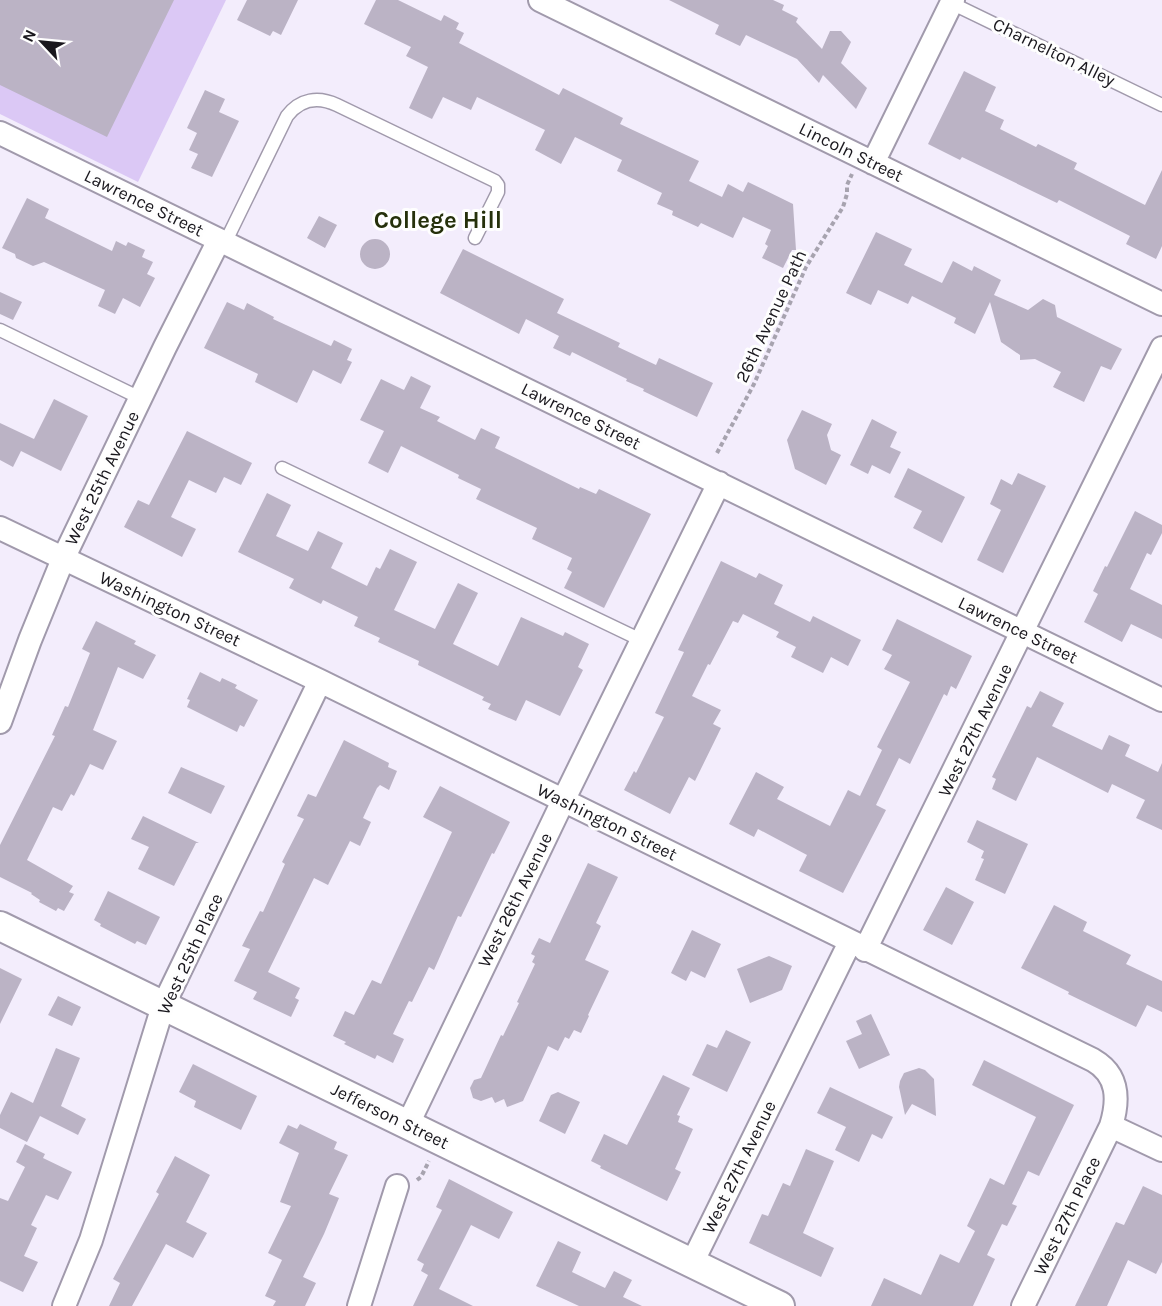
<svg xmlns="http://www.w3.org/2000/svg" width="1162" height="1306" font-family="Karla,sans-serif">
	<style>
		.green { fill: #dbc8f5 }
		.building { fill: #bbb3c5 }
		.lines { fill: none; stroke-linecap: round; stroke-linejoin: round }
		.service-casing { stroke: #a19aac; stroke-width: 15 }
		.minor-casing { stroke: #a19aac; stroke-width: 26 }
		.tertiary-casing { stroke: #a19aac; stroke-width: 32 }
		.path { stroke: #a7a3af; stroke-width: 4; stroke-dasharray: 4.5 3; stroke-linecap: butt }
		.service { stroke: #fff; stroke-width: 12 }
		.minor { stroke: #fff; stroke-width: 22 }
		.tertiary { stroke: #fff; stroke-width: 28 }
		.labels { text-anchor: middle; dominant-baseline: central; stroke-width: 6; stroke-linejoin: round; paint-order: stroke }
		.street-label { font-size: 18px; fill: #19171d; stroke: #fefefe }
		.district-label { font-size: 24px; font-weight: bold; fill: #25300b; stroke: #fefefe }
	</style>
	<rect width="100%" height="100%" fill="#f3edfc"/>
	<path class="green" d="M0,0H226L138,182L0,114Z"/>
	<path class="building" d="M0,0H174L107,137L0,85Z
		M247,0H298L281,35L273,31L270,36L237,20Z
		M376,0H398L441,21L444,15L459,23L456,29L464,33L459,43L559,95L563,88L623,118L620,124L699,161L689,181L722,197L728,184L743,192L748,182L793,204L796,250H792L783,268L762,258L768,246L765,244L771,230L743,217L733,238L701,223L698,227L672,215L673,211L657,204L662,193L617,171L622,160L575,137L561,164L535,150L545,130L477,97L471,110L443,97L432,119L409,108L428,67L406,56L411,47L364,24Z
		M669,0H773L784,5L782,10L798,18L796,22L822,49L830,31H841L851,42L841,63L867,88L856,109L823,75L819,83L797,59L746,35L740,46L715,34L719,25Z
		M964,71L996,87L985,111L1004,120L1000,129L1036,147L1038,144L1077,163L1074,169L1145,205L1162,170V246L1156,259L1126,244L1130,236L1059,200L1057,203L962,157L960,160L928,144Z
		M205,90L225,99L219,112L239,121L212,177L191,168L198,154L189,150L197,133L187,128Z
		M27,198L49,209L45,218L112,251L116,241L126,246L128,242L145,250L142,257L153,262L147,274L155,278L140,307L123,298L115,314L98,306L105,290L44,262L33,266L16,258L15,254L2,248Z
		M319,216L337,225L325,248L307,238Z
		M876,232L912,249L904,265L942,283L953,261L972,271L974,266L1001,280L994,295L1028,310L1043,299L1055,305L1057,317L1122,349L1111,370L1101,366L1084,402L1053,387L1061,372L1035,359L1020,360V355L1001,342L990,302L975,334L954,323L956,318L912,296L908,304L878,290L871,305L846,293Z
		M360 254a15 15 0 1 1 30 0a15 15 0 1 1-30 0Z
		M463,249L564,299L557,313L620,343L618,347L656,365L659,358L713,383L697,417L643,391L644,389L626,381L627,379L572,352L570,356L553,348L559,336L526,319L519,334L440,293Z
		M0,292L22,302L13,320L0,314Z
		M227,302L244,310L247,303L274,317L273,319L331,346L334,340L352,349L347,360L352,362L341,384L313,370L297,403L255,382L258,374L204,348Z
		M411,376L431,386L420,408L440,417L437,421L475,440L481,428L500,437L495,448L579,489L580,487L596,494L599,489L651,514L604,608L564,588L572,572L567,569L572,558L532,539L537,528L476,499L481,489L458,478L459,475L401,446L388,473L368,463L384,431L360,420L381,379L404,390Z
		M54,399L88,416L61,471L21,451L13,467L0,460V423L34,439Z
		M802,410L832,424L827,435L831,450L841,455L826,485L795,469L787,440Z
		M872,419L897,432L890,447L901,452L890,474L872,465L868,474L850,465Z
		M187,431L252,463L241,485L224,477L216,493L189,480L171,517L196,529L182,557L124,527L138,500L149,505Z
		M908,468L965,497L942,543L913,528L922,511L894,497Z
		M1018,473L1046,486L1003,573L977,560L1001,510L990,504L1001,479L1012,485Z
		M267,493L291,505L276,536L308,551L318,531L343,543L331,568L367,586L376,567L380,569L390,549L417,562L394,610L435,629L458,583L478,593L453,644L498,666L521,617L563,636L565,632L589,644L578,667L583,670L560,716L526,700L516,721L488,709L491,704L482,700L484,697L418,665L419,661L378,642L380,638L354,626L358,617L323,600L321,604L289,588L294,579L238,552Z
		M1135,511L1162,525V533L1151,555L1147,553L1130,589L1162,605V639L1131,624L1122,642L1084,622L1098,594L1093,591L1105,566L1107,567Z
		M721,561L756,578L759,573L783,585L774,604L810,622L813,616L861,640L848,666L831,657L823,673L791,657L796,647L776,637L779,632L743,614L738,623L733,621L710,665L708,664L692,696L721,710L713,724L721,728L695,781L689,777L670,814L624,790L634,771L636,773L664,717L655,713L684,652L678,650Z
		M897,619L972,656L956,689L951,686L947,696L944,694L910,764L899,758L876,805L886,810L843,893L799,871L807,855L758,829L754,837L729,824L756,772L784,787L777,799L830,826L848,790L860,796L882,750L877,747L910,682L884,669L892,655L882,650Z
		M96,621L136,641L134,644L156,655L143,679L118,667L93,730L117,741L103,770L90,764L74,796L71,794L62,811L53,807L27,860L73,886L69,892L74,894L64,911L58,908L56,911L39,902L40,900L31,894L32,893L0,877V845L55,736L52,735L65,706L68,707L90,653L82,649Z
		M200,672L220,682L222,678L237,685L235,688L258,700L244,727L240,725L237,732L187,707L190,700L187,699Z
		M1040,691L1064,703L1052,726L1102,750L1109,735L1130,745L1125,756L1158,772L1162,763V830L1136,818L1145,800L1112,784L1108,793L1037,757L1016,801L992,789L996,779L992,777L1027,706L1031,708Z
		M344,740L389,763L388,767L397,771L389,790L380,785L377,788L363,818L371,822L360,846L350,841L328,885L314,878L268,972L300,988L295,998L299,1000L291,1017L253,999L257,992L234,981L250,949L242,946L260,911L263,912L285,864L282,862L304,819L297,816L308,794L316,797Z
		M181,767L225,786L211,814L168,793Z
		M440,786L510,822L494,854L492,853L461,917L458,916L434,970L429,967L412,1002L409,1001L393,1034L404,1039L393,1063L377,1055L375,1059L344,1044L346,1042L333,1036L345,1011L354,1015L372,980L381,984L452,832L423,817Z
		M143,816L199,843H196L174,886L138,869L149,847L131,839Z
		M977,820L1028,844L1005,894L975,880L984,859L981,858L984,851L967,842Z
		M588,863L618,877L596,923L601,926L585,960L609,971L588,1015L589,1016L581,1033L574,1030L569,1039L565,1037L558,1051L548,1046L523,1101L507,1107L504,1099L495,1103L492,1097L481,1101L473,1098L470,1088L474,1080L481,1078L501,1035L503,1036L519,1003L517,1002L535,964L532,962L535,956L531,954L539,938L550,943Z
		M946,887L974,902L952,945L923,930Z
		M108,891L160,917L146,945L137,941L135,944L100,926L101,924L94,920Z
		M1054,905L1087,922L1083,931L1131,955L1126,964L1162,981V1012L1147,1005L1136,1027L1068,994L1069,992L1021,968Z
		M692,930L721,944L705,978L691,971L686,981L671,973Z
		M769,956L792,966L782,990L750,1003L737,969Z
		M0,968L22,979L0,1024Z
		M58,996L81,1007L72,1026L48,1015Z
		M871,1014L890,1055L859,1069L846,1041L862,1034L856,1021Z
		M726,1030L751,1042L727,1092L692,1075L707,1044L717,1048Z
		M56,1048L80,1058L61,1106L86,1119L78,1135L40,1116L27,1142L0,1128V1115L11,1092L33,1103Z
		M984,1060L1074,1105L1039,1176L1028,1171L1012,1204L1017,1206L1007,1226L1002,1224L987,1255L995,1259L973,1306H871L884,1278L921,1295L940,1254L959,1263L975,1231L967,1226L990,1178L1004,1185L1036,1117L972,1085Z
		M193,1064L257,1096L241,1130L194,1107L196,1101L179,1092Z
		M919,1068L925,1070L934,1079L936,1116L912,1104L905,1115L899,1087L900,1081L904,1073Z
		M663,1075L690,1088L677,1115L680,1116L678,1122L693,1129L675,1169L681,1172L667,1201L600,1168L601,1166L591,1161L604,1134L627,1145Z
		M830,1087L893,1117L882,1139L872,1134L859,1162L835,1150L846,1127L817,1113Z
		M558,1092L580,1102L565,1134L539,1121L551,1095Z
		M300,1124L337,1142L334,1149L348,1155L329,1194L339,1198L324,1234L303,1277L316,1283L305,1306H273L276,1301L265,1296L282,1260L268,1253L291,1206L280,1202L299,1153L279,1143L288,1125L297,1129Z
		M25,1144L45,1154L43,1158L72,1172L58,1200L46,1195L31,1225L37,1228L24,1256L38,1262L23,1292L0,1281V1198L8,1201L25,1167L16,1162Z
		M806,1149L834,1161L803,1233L834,1248L821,1277L749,1243L762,1214L768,1216L783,1183L790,1186Z
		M175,1156L210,1175L186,1222L207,1233L193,1258L166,1244L132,1306H109L120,1283L113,1279L159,1194L156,1192Z
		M449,1179L513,1212L499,1239L471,1225L439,1289L473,1306H413L428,1275L421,1271L424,1264L417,1260L442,1210L436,1207Z
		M1143,1186L1162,1195V1262L1156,1274L1128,1260L1107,1306H1075L1116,1222L1124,1225Z
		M558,1241L581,1252L572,1272L605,1288L614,1271L632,1280L623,1297L642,1306H579L536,1286Z"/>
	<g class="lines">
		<defs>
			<path id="service" d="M947,1L1162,105
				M225,243L287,116C300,99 318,96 337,105L495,181L498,185V192L475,238
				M0,330L140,398
				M282,468L641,640"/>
			<path id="minor" d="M540,0L1162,304
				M0,133L1162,700
				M873,163L953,0
				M0,528L320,681L1093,1060C1119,1075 1119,1100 1111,1126L1162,1150
				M0,722L30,640L63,559L165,347L219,240
				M865,950L1162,348
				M408,1124L563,801L719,483
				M692,1263L850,942
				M64,1306L91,1240L163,1006L320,681
				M359,1306L397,1186
				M1023,1306L1111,1126"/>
			<path id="tertiary" d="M0,926L780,1306"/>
		</defs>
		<use href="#service" class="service-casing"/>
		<use href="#minor" class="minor-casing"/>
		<use href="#tertiary" class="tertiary-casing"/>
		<path class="path" d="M717,453L754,384L806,267L843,207L847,194V185L852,174
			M417,1180L421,1177L429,1161"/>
		<use href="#service" class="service"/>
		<use href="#minor" class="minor"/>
		<use href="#tertiary" class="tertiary"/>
	</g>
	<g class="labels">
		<g class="street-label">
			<text transform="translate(1054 52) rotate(26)">Charnelton Alley</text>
			<text transform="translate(851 152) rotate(26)">Lincoln Street</text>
			<text transform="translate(144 203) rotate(26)">Lawrence Street</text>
			<text transform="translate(771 316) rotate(-65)">26th Avenue Path</text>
			<text transform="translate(581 416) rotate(26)">Lawrence Street</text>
			<text transform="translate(102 478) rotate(-64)">West 25th Avenue</text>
			<text transform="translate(170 609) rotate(25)">Washington Street</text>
			<text transform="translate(1018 630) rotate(26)">Lawrence Street</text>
			<text transform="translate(975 730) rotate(-64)">West 27th Avenue</text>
			<text transform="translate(607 822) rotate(26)">Washington Street</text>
			<text transform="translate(515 900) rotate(-64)">West 26th Avenue</text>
			<text transform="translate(190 954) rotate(-65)">West 25th Place</text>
			<text transform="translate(390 1116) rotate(26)">Jefferson Street</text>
			<text transform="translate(739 1167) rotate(-64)">West 27th Avenue</text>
			<text transform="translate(1067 1216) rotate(-64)">West 27th Place</text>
		</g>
		<g class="district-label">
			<text x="438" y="220">College Hill</text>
		</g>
	</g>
	<g transform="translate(42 42) rotate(296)" stroke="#fefefe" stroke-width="4.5" paint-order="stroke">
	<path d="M0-4.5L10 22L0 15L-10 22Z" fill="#19171d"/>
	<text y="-9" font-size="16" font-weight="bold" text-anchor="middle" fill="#19171d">N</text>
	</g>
</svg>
